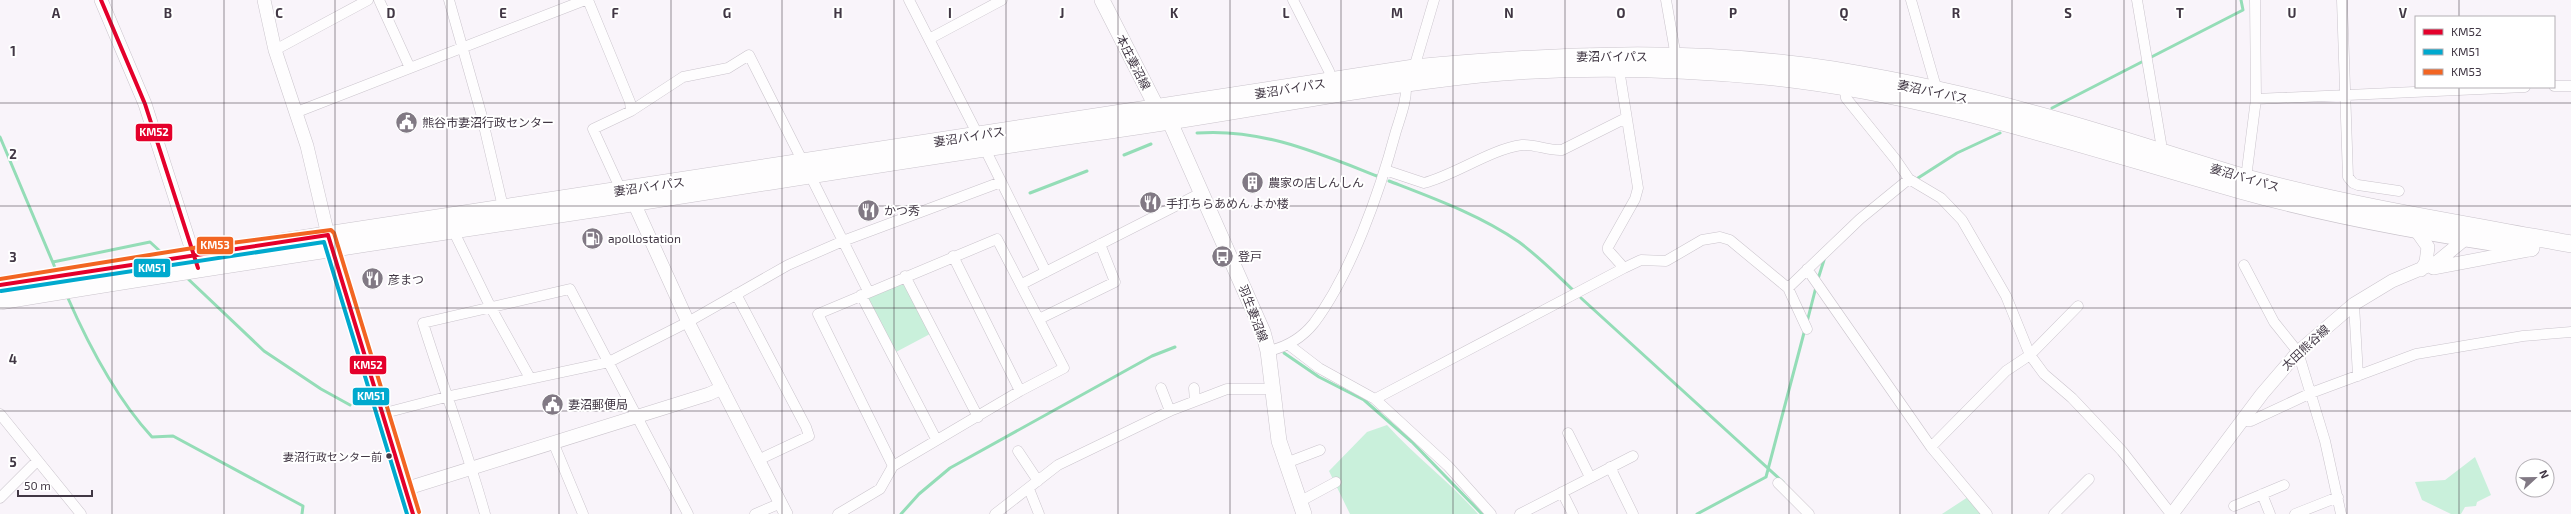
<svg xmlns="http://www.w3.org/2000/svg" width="2571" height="514" font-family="'Exo 2','Noto Sans JP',sans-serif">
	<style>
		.green { fill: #c9f0db }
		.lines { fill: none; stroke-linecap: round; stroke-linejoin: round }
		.stream { stroke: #94ddb7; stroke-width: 3 }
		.street-casing { stroke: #cac4cc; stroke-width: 11 }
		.secondary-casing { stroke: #cac4cc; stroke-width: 14 }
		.primary-casing { stroke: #cac4cc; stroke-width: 16 }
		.highway-casing { stroke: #cac4cc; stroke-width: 18 }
		.street { stroke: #fefdfe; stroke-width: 10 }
		.secondary { stroke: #fefdfe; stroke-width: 13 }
		.primary { stroke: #fefdfe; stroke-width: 15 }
		.highway { stroke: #fefdfe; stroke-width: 17 }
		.bus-1-casing { stroke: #fff; stroke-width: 7 }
		.bus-2-casing { stroke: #fff; stroke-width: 7 }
		.bus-3-casing { stroke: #fff; stroke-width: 7 }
		.bus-1 { stroke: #e4002b; stroke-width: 4 }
		.bus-2 { stroke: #00a9ce; stroke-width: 4 }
		.bus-3 { stroke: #f26522; stroke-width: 4 }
		.grid { fill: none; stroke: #413744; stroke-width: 1; stroke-opacity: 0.55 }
		.bus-dot { fill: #413744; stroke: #fff; stroke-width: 1.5 }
		.labels { text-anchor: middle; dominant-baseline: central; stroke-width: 4; stroke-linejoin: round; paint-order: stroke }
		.bus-label { font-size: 11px; fill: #413744; stroke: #fff; text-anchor: end }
		.street-label { font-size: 12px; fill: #413744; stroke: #fff }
		.poi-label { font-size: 12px; fill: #413744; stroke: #fff; text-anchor: start }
		.grid-label { font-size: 13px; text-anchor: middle; font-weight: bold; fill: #413744; stroke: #fff; stroke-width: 4; stroke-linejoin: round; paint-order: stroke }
		.line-badge { stroke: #fff; stroke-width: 1.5 }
		.badge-label { font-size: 11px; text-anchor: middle; font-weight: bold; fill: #fff }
	</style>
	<rect width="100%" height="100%" fill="#f9f4fa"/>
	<path class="green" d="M905,283L930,334L896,352L867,297Z
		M1387,425C1416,457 1450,482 1478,514H1350L1329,471L1367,432Z
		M2475,457L2491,495L2477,502L2476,506L2465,507L2461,514H2451L2422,500L2415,482L2445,480Z
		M1968,497L1982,514H1942Z"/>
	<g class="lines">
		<path class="stream" d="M2052,108L2243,10L2241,0
			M1197,133C1261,128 1318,153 1377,176
			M0,137L56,270
			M1124,155L1151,144
			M1918,178L1957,153L2000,133
			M1389,181C1433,198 1480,215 1519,242C1538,256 1555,273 1572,289
			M1030,193L1087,171
			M53,262L150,242L162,253
			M186,277L264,351L321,389L350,405
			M1818,279L1824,260
			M67,296C88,344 116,398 152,437L173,436L303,506L302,514
			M1581,298L1783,482
			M1807,322L1816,287
			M1284,353L1319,377L1364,400L1412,442L1482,514
			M901,514L919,494L950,468L1152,356L1175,347
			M1697,514L1766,477L1805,329"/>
		<defs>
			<path id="street" d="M379,0L410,68
				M449,0L481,113L503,207
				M588,0L630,102L631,111
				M909,0L978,135
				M1293,0L1329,71L1331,82
				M1666,0L1676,57
				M1911,0L1938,94
				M2137,0L2161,143L2160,156
				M2342,0L2348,177L2353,183L2358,185L2399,191
				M929,39L1002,0
				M275,50L368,0
				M1414,68L1434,0
				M1619,69L1638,188L1635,199L1608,247V250L1624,268
				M1844,86L1846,98L1896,160L1909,179L1941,198L1962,220L2006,296L2030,355L2044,374L2072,398L2122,451L2171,514
				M2554,86H2571
				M2256,99L2525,87
				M297,112L585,0
				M984,147L1046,272
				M1385,170L1424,183C1455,175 1491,149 1522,145C1536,144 1548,151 1562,150L1626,118
				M810,175L868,291
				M2246,178L2256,99L2255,0
				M621,190L593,129L631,111L683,77L728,68L749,55L803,162
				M453,230L490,306L530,378
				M953,256L1020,391
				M2244,265L2274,322L2298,352L2325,441L2341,514
				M1807,269L1931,447L1987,514
				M905,276L978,417
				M1022,284L1201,193
				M1788,288L1807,329
				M736,294L806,427L809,436L758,460
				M861,295L936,439
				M2354,304L2358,376
				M1039,319L1115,282L1100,244
				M1289,345L1319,368L1375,399L1448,466L1491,514
				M1268,351C1287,347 1302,338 1314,323C1351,274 1380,191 1396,131C1401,115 1407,100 1406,84
				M1161,388L1170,411
				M1194,388L1195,401
				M1375,399L1624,268L1641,260L1666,261L1702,240L1720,237L1730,240L1788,288L1860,219L1909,179
				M0,414L81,514
				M381,414L446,397L609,362L688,322L788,265L843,241L1001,182
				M2241,421H2251L2311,393L2416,354L2523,336L2571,332
				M1568,433L1590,477
				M553,442L583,514
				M1931,447L2006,371L2030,355L2078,306
				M1018,451L1038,481
				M1286,463L1320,450
				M1610,467L1633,514
				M1778,483L1809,514
				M1029,489L1039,514
				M1562,492L1573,514
				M2262,494L2270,514
				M0,498L37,461
				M1299,502L1336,482
				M2234,506L2284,485
				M485,514C467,449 443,387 423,323L570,289L688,514
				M755,514L781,503
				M838,514L880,489L893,466L1020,391L1064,368L997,239L818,314L893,466
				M995,514L1058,465L1172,410L1227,389H1272
				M1520,514L1633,456
				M2054,514L2089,479
				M2295,514L2338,497"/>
			<path id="secondary" d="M101,0L145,104L196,263
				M264,0L275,50L307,146L331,248L413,514
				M634,203L688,322L786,514
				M2416,230L2428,247L2426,262L2421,270
				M2433,268L2528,250
				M405,489L709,394L722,388
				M2172,514L2262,394L2298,352L2354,304L2392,281L2437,262L2471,234"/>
			<path id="primary" d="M1102,0L1157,108L1170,122L1263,332L1268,351L1279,441L1304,514"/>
			<path id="highway" d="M0,285L1414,68C1554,55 1693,48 1833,70C1899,81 1966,95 2030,113C2103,132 2174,157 2246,178C2353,207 2462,224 2571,244
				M0,301C208,266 417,236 625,204C787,179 948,152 1110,130C1234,113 1356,87 1480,74C1574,65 1670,67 1764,76C1928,92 2083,146 2240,190C2336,217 2433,234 2531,248"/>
		</defs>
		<use href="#street" class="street-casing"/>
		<use href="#secondary" class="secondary-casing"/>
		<use href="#primary" class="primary-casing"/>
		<use href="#highway" class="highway-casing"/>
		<use href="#street" class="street"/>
		<use href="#secondary" class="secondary"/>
		<use href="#primary" class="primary"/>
		<use href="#highway" class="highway"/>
		<defs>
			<path id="bus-1" d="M101,0L145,104L198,268
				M0,285L328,235L413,514"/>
			<path id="bus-2" d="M1,291L324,242L407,514"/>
			<path id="bus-3" d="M0,279L193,248L331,230L334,233L419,512"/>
		</defs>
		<use href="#bus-1" class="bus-1-casing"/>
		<use href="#bus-2" class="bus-2-casing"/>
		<use href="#bus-3" class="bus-3-casing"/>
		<use href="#bus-1" class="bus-1"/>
		<use href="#bus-2" class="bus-2"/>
		<use href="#bus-3" class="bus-3"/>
	</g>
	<path class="grid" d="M112,0V514M224,0V514M335,0V514M447,0V514M559,0V514M671,0V514M782,0V514M894,0V514M1006,0V514M1118,0V514M1230,0V514M1341,0V514M1453,0V514M1565,0V514M1677,0V514M1789,0V514M1900,0V514M2012,0V514M2124,0V514M2236,0V514M2347,0V514M2459,0V17M2459,87V514M0,103H2571M0,206H2571M0,308H2571M0,411H2571"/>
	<defs>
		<symbol id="civic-disc" viewBox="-11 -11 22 22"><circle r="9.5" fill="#817984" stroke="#fff"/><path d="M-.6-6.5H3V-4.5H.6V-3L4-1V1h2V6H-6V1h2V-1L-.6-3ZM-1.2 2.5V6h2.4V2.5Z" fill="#fff"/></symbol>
		<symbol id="building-disc" viewBox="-11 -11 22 22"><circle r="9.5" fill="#817984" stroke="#fff"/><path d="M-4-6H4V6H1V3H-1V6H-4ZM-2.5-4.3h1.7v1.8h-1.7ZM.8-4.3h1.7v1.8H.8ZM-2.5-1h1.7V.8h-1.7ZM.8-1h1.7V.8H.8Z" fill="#fff"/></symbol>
		<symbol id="restaurant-disc" viewBox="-11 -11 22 22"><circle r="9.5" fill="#817984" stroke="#fff"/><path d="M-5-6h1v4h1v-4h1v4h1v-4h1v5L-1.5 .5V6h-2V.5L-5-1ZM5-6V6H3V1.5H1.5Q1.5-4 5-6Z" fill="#fff"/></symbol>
		<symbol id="fuel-disc" viewBox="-11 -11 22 22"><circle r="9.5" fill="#817984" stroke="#fff"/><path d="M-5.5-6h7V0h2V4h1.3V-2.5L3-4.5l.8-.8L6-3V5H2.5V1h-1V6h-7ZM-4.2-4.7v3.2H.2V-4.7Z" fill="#fff"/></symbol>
		<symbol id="bus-disc" viewBox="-11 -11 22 22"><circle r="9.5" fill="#817984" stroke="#fff"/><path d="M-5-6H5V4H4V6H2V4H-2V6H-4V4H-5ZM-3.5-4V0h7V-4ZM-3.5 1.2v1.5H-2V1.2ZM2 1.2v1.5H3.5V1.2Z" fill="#fff"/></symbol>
	</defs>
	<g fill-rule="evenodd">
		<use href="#civic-disc" x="394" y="110" width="25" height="25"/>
		<use href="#building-disc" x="1240" y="170" width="25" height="25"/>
		<use href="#restaurant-disc" x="1138" y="190" width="25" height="25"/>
		<use href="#restaurant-disc" x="856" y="198" width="25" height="25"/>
		<use href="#fuel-disc" x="580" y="226" width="25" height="25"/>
		<use href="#bus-disc" x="1210" y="244" width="25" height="25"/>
		<use href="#restaurant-disc" x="360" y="266" width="25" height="25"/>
		<use href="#civic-disc" x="540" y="392" width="25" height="25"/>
	</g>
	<circle class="bus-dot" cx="389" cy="456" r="3.5"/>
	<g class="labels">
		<g class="bus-label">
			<text x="382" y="456">妻沼行政センター前</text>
		</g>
		<g class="street-label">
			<text x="1612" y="56">妻沼バイパス</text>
			<text transform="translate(1134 62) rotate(63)">本庄妻沼線</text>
			<text transform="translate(1290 88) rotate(-9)">妻沼バイパス</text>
			<text transform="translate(1933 91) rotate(12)">妻沼バイパス</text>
			<text transform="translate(969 136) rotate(-9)">妻沼バイパス</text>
			<text transform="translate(2245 177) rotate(16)">妻沼バイパス</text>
			<text transform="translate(649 186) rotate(-8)">妻沼バイパス</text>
			<text transform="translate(1254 313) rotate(69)">羽生妻沼線</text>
			<text transform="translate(2305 347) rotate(-43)">太田熊谷線</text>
		</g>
		<g class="poi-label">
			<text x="422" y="122">熊谷市妻沼行政センター</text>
			<text x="1268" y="182">農家の店しんしん</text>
			<text x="1166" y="203">手打ちらあめん よか楼</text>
			<text x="884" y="210">かつ秀</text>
			<text x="608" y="238">apollostation</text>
			<text x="1238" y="256">登戸</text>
			<text x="388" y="279">彦まつ</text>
			<text x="568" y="404">妻沼郵便局</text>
		</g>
	</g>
	<g class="grid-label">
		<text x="56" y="18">A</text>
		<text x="168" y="18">B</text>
		<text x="279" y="18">C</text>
		<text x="391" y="18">D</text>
		<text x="503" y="18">E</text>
		<text x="615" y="18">F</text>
		<text x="727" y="18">G</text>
		<text x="838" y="18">H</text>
		<text x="950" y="18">I</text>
		<text x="1062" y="18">J</text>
		<text x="1174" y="18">K</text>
		<text x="1286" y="18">L</text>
		<text x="1397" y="18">M</text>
		<text x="1509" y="18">N</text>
		<text x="1621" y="18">O</text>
		<text x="1733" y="18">P</text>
		<text x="1844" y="18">Q</text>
		<text x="1956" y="18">R</text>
		<text x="2068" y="18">S</text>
		<text x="2180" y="18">T</text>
		<text x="2292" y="18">U</text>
		<text x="2403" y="18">V</text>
		<text x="13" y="56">1</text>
		<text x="13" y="159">2</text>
		<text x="13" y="262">3</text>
		<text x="13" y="364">4</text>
		<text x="13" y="467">5</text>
	</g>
	<g class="line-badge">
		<rect x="135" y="123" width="38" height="19" rx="4" fill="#e4002b"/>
		<rect x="196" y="236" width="38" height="19" rx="4" fill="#f26522"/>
		<rect x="133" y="258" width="38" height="20" rx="4" fill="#00a9ce"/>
		<rect x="349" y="355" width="38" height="20" rx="4" fill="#e4002b"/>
		<rect x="352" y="387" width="38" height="19" rx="4" fill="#00a9ce"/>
	</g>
	<g class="badge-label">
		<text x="154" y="136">KM52</text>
		<text x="215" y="249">KM53</text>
		<text x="152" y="272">KM51</text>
		<text x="368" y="369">KM52</text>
		<text x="371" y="400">KM51</text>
	</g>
	<rect x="2415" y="16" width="140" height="72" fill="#ffffff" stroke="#b3afb4"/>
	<rect x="2423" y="29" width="20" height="6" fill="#e4002b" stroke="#b3afb4"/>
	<text x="2451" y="36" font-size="12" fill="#413744">KM52</text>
	<rect x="2423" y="49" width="20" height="6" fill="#00a9ce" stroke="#b3afb4"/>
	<text x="2451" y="56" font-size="12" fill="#413744">KM51</text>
	<rect x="2423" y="69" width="20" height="6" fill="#f26522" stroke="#b3afb4"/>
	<text x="2451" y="76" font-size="12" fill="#413744">KM53</text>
	<g transform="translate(2535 478) rotate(68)"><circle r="19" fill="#ffffff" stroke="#b3afb4"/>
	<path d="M0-3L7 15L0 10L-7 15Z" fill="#817984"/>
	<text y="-6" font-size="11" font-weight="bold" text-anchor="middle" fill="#413744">N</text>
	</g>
	<path d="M18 490v6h74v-6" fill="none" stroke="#413744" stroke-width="2"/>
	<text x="24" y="490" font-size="12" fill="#413744" stroke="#ffffff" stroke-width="3" paint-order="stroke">50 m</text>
</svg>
